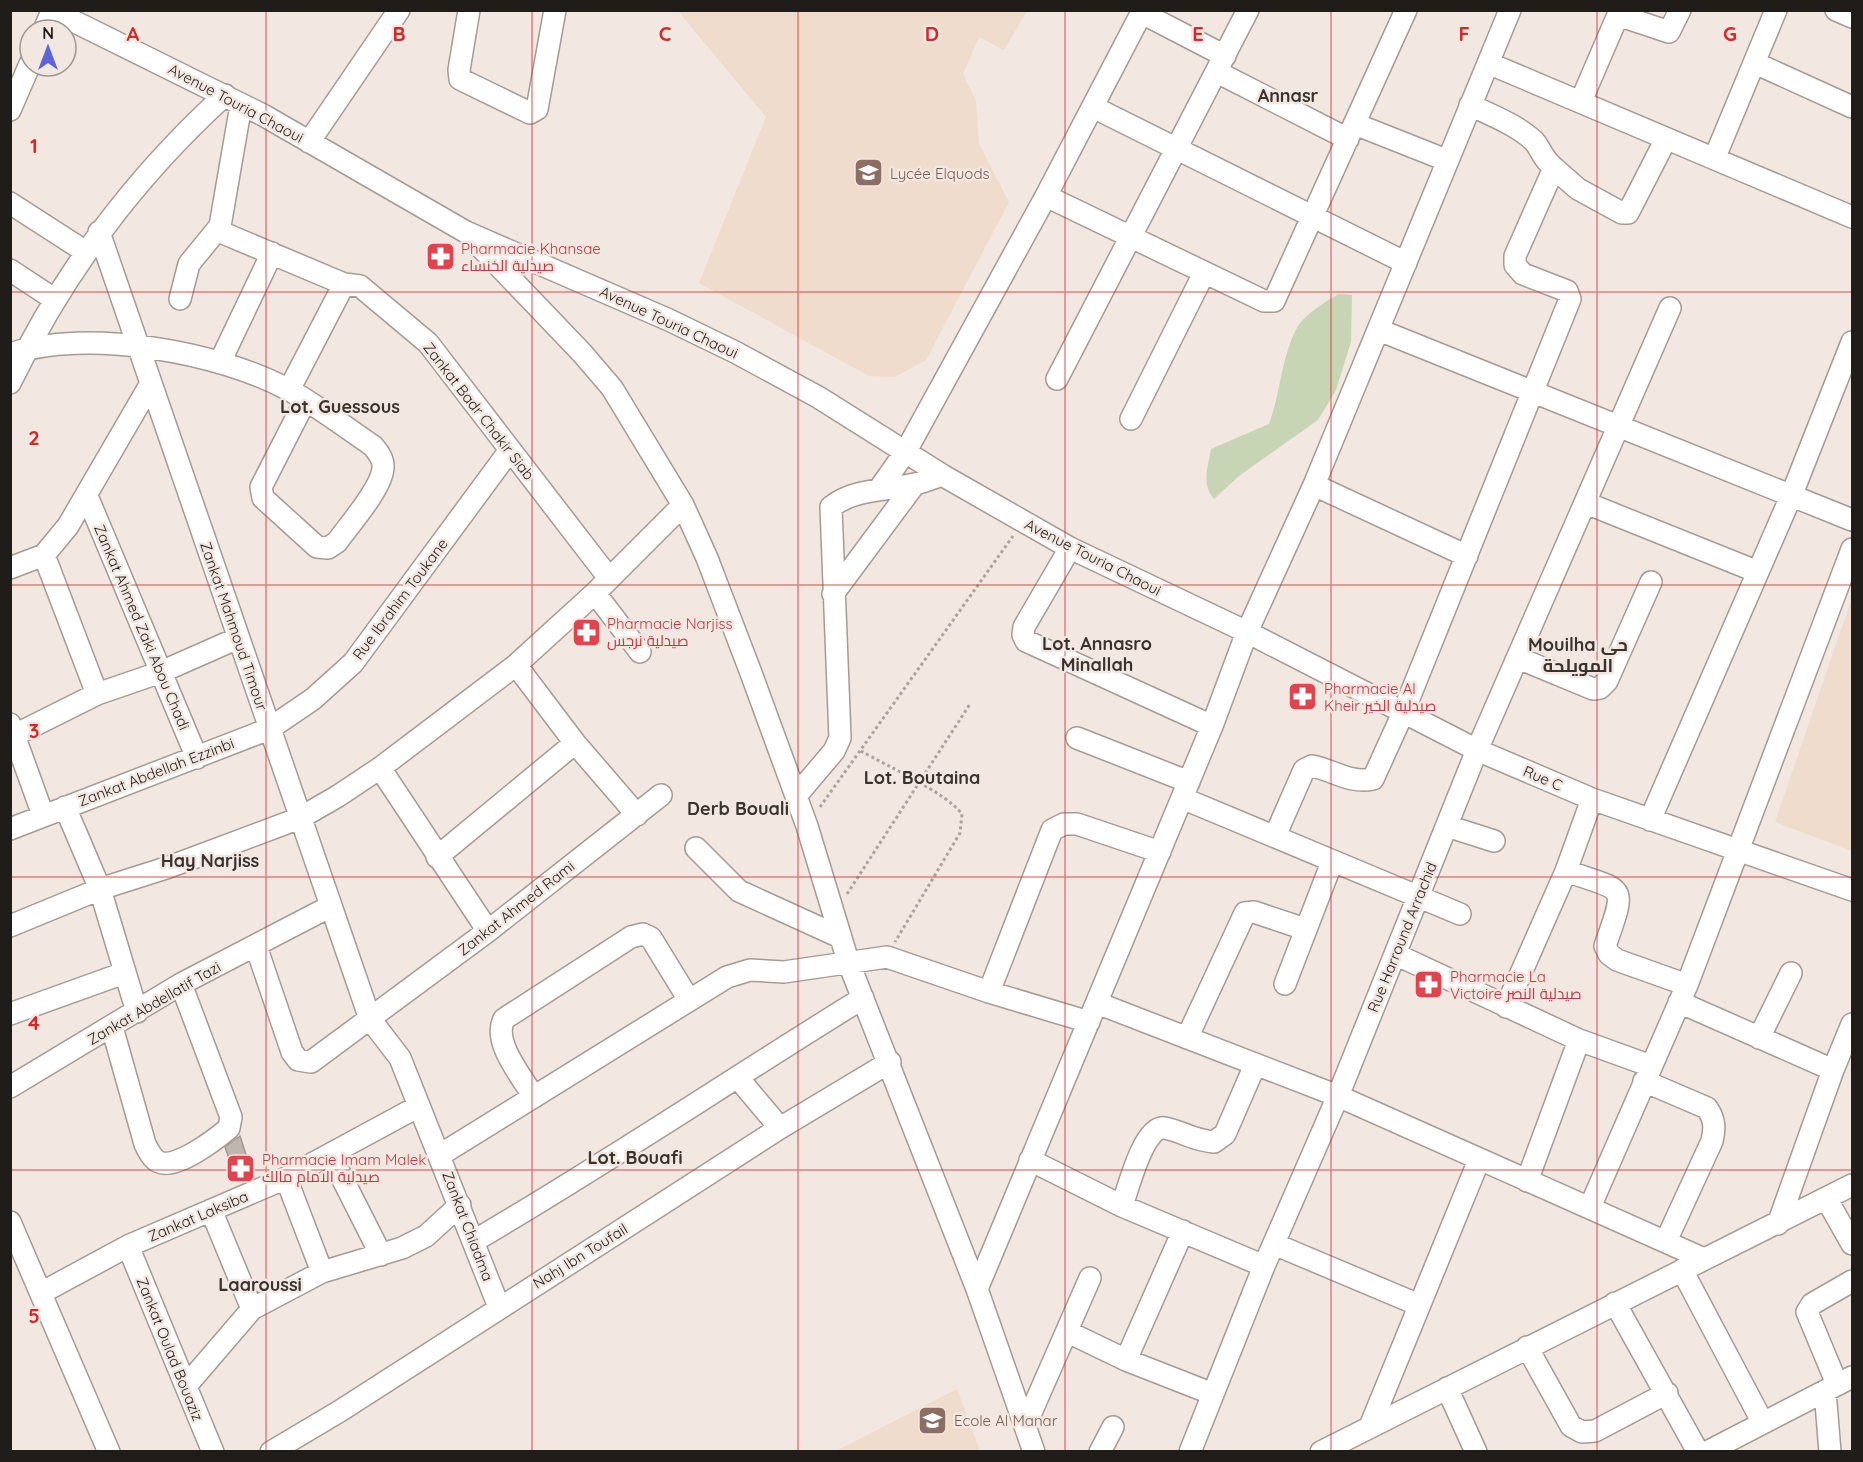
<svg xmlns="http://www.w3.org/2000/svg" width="1863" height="1462" font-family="Quicksand,Cairo,sans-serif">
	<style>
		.education { fill: #efdccc }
		.green { fill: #c7d5b5 }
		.building { fill: #c0b6b0; stroke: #a59b95; stroke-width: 1.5 }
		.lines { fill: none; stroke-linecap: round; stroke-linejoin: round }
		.minor-casing { stroke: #a59b95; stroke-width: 24 }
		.path { stroke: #aba39e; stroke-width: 3; stroke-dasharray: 3 3; stroke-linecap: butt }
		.minor { stroke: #fff; stroke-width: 21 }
		.grid { fill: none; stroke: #d62828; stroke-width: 1.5; stroke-opacity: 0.55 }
		.labels { text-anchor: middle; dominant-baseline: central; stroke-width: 5; stroke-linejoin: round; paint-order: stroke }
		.street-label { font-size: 15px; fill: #201c1a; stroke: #f2e7e1 }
		.education-label { font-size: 15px; fill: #785e54; stroke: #f2e7e1; text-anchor: start }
		.health-label { font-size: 15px; fill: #be3a42; stroke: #f2e7e1; text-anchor: start }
		.quarter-label { font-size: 18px; font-weight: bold; fill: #3a322d; stroke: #f2e7e1 }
		.grid-label { font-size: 20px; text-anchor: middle; font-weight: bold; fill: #d62828; stroke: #f2e7e1; stroke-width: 5; stroke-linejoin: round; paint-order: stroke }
	</style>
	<rect width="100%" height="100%" fill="#f2e7e1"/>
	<path class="education" d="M678,11H1027L1004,50L979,37L963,74L976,101L979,144L1009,202L926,360L895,377L869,376L699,283L766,117Z
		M1852,598V851L1775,822Z
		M957,1389L980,1451H836Z"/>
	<path class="green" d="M1338,294L1352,295L1351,342L1336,390L1318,420L1239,476L1214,499C1201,484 1208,467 1211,449L1269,424C1281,392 1281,356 1298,326C1306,313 1326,302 1338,294Z"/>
	<path class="building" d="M240,1136L250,1167L234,1173L225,1147Z"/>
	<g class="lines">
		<defs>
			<path id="minor" d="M51,10L263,115L466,232L669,320L735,352L818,397L942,475L1070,548L1247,632L1477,750L1592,799L1852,890
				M469,10L459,70L460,79L530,113L537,109L555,10
				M1836,10L1852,17
				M1142,13L1225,56
				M44,30L52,11
				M1488,63L1852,217
				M1755,63L1852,107
				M1217,72L1348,139
				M1581,101L1618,15L1669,32L1680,10
				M241,105L220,226L223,233L344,284L360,286L428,343L609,578
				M1470,105C1491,115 1517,125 1534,141C1542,150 1541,157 1554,168
				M1093,107L1406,263
				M10,110L30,64
				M1355,124L1446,160
				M309,142L399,10
				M1715,157L1776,10
				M1046,196L1264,301H1274L1406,10
				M10,203L86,252
				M99,232L370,1019L400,1058L499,1307
				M471,237L582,353L612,388L683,505L707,558L751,673L807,826L848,961L977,1289L1034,1452
				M10,270L54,299
				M180,299L189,264L220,226
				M1379,330L1852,520
				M10,354C86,328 220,352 289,390C318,406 345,427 373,446C378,452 383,458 383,466C384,486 349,525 337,542L328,548L317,547L263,498L261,487L305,401
				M220,362L272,253
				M1057,379L1248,10
				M10,383C64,272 133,179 225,95
				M289,390L344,284
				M1131,419L1204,273
				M1314,485L1467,556
				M880,488L906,451L1046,196L1143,10
				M87,496L197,758
				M1586,503L1758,572
				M1070,548L1024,627L1023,635L1026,641L1212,726
				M44,555L97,694
				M10,568L44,555L68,526L150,385
				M595,593L640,652
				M833,594L914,485
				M1518,658L1593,689L1600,688L1607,681L1651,582
				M516,665L575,743L637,815
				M10,724L43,815
				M15,735L97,694L161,672L238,638
				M1077,738L1189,782
				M380,768L488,931
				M796,796L834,751L840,738L831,507C855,488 887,491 915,484C924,482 933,478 942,475
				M1182,798L1460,914
				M65,807L100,889L137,1012
				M1650,820L1792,494L1852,342
				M1447,826L1494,841
				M10,829L269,729L313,699L353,663L510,450
				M1275,836L1304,770L1312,766C1333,770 1350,784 1373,779L1403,713L1570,299L1567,291L1523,274L1515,265V256L1554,168L1578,189L1622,213H1628L1666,139
				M696,848L739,891L840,937
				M437,857L575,743
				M1566,871C1627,892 1627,883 1605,946L1609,954L1617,960L1687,985
				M10,926L100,889L169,867L300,818L338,796L380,768L516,665L595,593L683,505
				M256,946L292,1052L298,1060L311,1062L488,931L661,795
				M1395,954L1579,1040L1651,1066
				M1285,984L1332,862
				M989,992L1052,830L1064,824H1077L1160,852
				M1679,1002L1833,1070
				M1097,1003L1338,1096L1704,1259
				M1506,1007L1566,871L1592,799
				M10,1014L124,973
				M112,1027L145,1144C148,1150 152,1159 159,1162C176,1170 216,1139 229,1128L231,1117L181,984
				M1187,1038L1245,913L1254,912L1305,929
				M1759,1038L1791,973
				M738,1078L780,1128
				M1644,1081L1707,1108C1715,1120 1715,1128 1712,1141L1666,1241
				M10,1087L181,984L331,906
				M534,1097C522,1077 492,1042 504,1019L631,937L643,934L651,938L689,1000
				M440,1155L727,977L750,970L784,972L887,957L989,992L1089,1022
				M331,1156L381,1255
				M1030,1160L1122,1206L1264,1266
				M286,1178L322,1272
				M1527,1181L1579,1040
				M1826,1198L1852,1244
				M1122,1206C1128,1189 1144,1124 1165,1128C1184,1132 1192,1140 1214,1142L1225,1134L1255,1065
				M1590,1207L1687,985L1852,549
				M211,1210L252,1309
				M10,1222L109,1452
				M1778,1224L1833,1070L1852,1024
				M474,1241C606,1164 733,1078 863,998
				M1274,1244L1419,1305
				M128,1246L213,1452
				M1682,1270L1763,1423
				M977,1289L1212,726L1247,632L1314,485L1510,10
				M41,1293L128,1246L286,1178L419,1106
				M1615,1303L1698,1452
				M1068,1332L1126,1360L1213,1394
				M1527,1347L1571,1426L1582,1432L1595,1431L1667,1393
				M1126,1360L1183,1231
				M1837,1384L1807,1312L1812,1304L1852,1281
				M186,1386L252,1309L322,1272L402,1248L426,1236L460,1205
				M1447,1388L1476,1452
				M1825,1391L1830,1452
				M1026,1424L1090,1278
				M1371,1424L1479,1160
				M271,1452L340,1411L780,1128L890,1062
				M1100,1452L1113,1427
				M1190,1452L1264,1266L1338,1096L1477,750L1670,308
				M1321,1452L1852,1185
				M1707,1452L1852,1377"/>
		</defs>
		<use href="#minor" class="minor-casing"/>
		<path class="path" d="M861,751C887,766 945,792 962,814L960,833L895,942
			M820,807L1013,536
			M847,894L970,704"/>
		<use href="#minor" class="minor"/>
	</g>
	<path class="grid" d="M266,10V1452M532,10V1452M798,10V1452M1065,10V1452M1331,10V1452M1597,10V1452M10,292H1852M10,585H1852M10,877H1852M10,1170H1852"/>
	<defs>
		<symbol id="school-square" viewBox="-11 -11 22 22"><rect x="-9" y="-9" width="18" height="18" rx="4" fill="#8d6e63" stroke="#f2e7e1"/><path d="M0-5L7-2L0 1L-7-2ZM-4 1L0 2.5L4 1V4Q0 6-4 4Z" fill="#fff"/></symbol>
		<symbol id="pharmacy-square" viewBox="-11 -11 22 22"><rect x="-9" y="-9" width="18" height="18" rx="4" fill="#e0444e" stroke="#f2e7e1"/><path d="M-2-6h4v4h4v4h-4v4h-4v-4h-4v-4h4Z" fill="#fff"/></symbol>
	</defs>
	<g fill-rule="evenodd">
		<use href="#school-square" x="852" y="156" width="33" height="33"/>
		<use href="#pharmacy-square" x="424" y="240" width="33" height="33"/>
		<use href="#pharmacy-square" x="570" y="616" width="33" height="33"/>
		<use href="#pharmacy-square" x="1286" y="680" width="33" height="33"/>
		<use href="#pharmacy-square" x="1412" y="968" width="33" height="33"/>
		<use href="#pharmacy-square" x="224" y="1152" width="33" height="33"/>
		<use href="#school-square" x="916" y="1404" width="33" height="33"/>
	</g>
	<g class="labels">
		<g class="street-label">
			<text transform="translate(236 103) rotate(28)">Avenue Touria Chaoui</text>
			<text transform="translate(669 322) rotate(25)">Avenue Touria Chaoui</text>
			<text transform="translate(479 411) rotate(52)">Zankat Badr Chakir Siab</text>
			<text transform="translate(1093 557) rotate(27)">Avenue Touria Chaoui</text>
			<text transform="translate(400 599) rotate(-53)">Rue Ibrahim Toukane</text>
			<text transform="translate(234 626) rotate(71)">Zankat Mahmoud Timour</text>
			<text transform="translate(142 627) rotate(67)">Zankat Ahmed Zaki Abou Chadi</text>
			<text transform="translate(156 772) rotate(-21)">Zankat Abdellah Ezzinbi</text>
			<text transform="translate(1543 778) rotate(23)">Rue C</text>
			<text transform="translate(516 908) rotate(-38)">Zankat Ahmed Rami</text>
			<text transform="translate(1402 937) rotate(-68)">Rue Harround Arrachid</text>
			<text transform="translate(154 1003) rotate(-30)">Zankat Abdellatif Tazi</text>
			<text transform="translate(198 1216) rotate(-23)">Zankat Laksiba</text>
			<text transform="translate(468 1226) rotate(69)">Zankat Chiadma</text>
			<text transform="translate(580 1256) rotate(-32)">Nahj Ibn Toufail</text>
			<text transform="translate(170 1349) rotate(68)">Zankat Oulad Bouaziz</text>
		</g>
		<g class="education-label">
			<text x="890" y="173">Lycée Elquods</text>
			<text x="954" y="1420">Ecole Al Manar</text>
		</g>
		<g class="health-label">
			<text x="461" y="248">Pharmacie Khansae<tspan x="461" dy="17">صيدلية الخنساء</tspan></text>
			<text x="607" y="623">Pharmacie Narjiss<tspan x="607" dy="17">صيدلية نرجس</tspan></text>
			<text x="1324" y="688">Pharmacie Al<tspan x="1324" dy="17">Kheir صيدلية الخير</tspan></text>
			<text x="1450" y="976">Pharmacie La<tspan x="1450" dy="17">Victoire صيدلية النصر</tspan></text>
			<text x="262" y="1159">Pharmacie Imam Malek<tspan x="262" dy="17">صيدلية الامام مالك</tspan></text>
		</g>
		<g class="quarter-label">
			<text x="1288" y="95">Annasr</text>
			<text x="340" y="406">Lot. Guessous</text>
			<text x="1097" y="643">Lot. Annasro<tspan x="1097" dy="21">Minallah</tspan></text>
			<text x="1578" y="644">Mouilha حي<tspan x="1578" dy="21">المويلحة</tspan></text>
			<text x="922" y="777">Lot. Boutaina</text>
			<text x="738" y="808">Derb Bouali</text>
			<text x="210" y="860">Hay Narjiss</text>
			<text x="635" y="1157">Lot. Bouafi</text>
			<text x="260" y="1284">Laaroussi</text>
		</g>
	</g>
	<g class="grid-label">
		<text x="133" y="41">A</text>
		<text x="399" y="41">B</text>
		<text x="665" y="41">C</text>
		<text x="932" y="41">D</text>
		<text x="1198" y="41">E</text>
		<text x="1464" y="41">F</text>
		<text x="1730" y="41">G</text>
		<text x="34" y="153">1</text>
		<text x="34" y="445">2</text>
		<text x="34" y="738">3</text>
		<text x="34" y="1030">4</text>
		<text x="34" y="1323">5</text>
	</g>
	<rect width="1863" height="1462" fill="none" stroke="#201c1a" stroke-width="24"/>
	<g transform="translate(48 48)"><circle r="28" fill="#f2e7e1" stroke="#9e9691" stroke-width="1.5"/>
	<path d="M0-4.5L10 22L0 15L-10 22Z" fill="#5c63db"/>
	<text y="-9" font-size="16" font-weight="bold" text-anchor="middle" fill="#201c1a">N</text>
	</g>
</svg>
